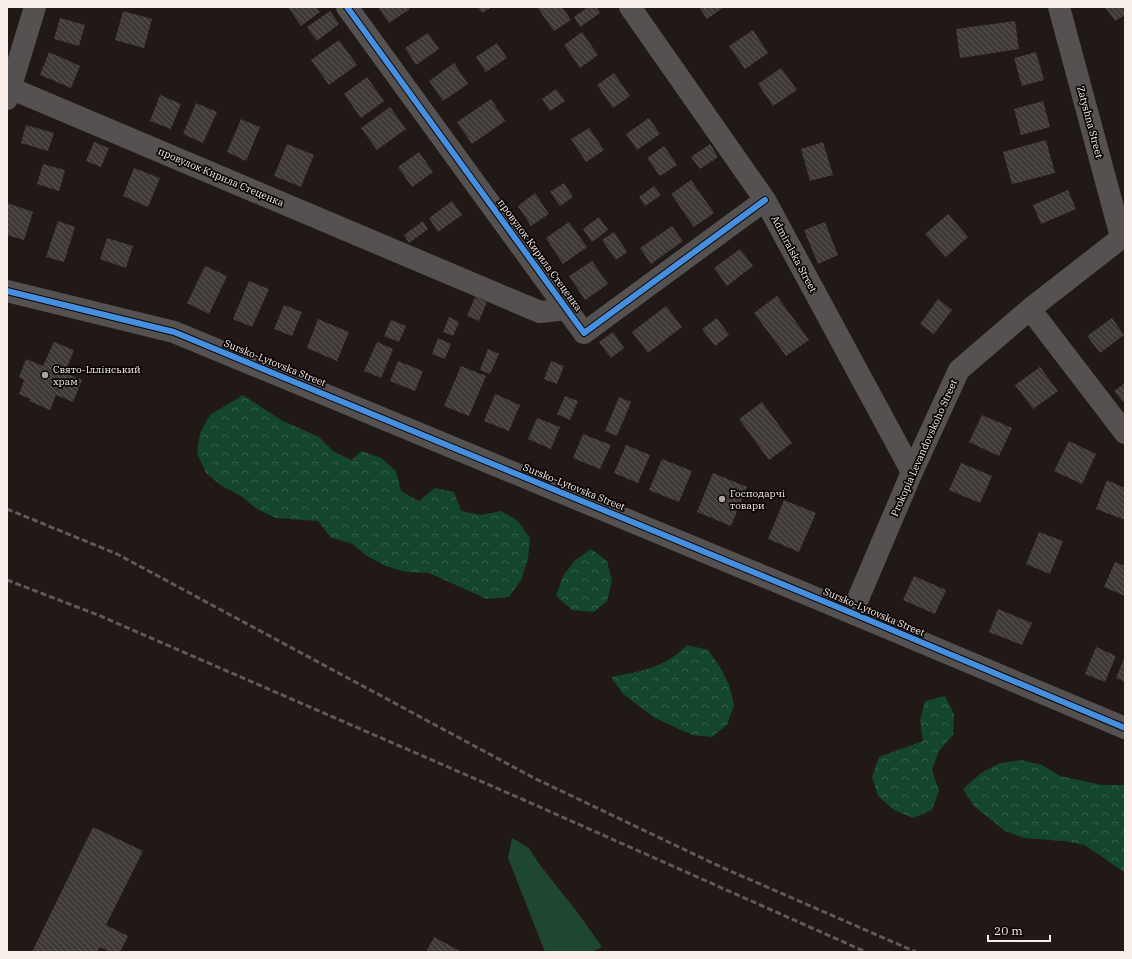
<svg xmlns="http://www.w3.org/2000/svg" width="1132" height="959" font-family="'IBM Plex Serif',serif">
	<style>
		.green { fill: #1f462f }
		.forest { fill: url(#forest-crowns) }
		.building { fill: url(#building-back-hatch) }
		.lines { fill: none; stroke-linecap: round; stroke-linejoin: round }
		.street { stroke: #555150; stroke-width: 22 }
		.rail { stroke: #5d5a58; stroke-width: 3; stroke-dasharray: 6 3; stroke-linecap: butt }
		.cycleway-casing { stroke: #0a0504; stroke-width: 8 }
		.cycleway { stroke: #468fdf; stroke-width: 6 }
		.poi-dot { fill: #aca39f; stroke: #0a0504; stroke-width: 1.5 }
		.labels { text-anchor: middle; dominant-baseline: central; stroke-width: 3.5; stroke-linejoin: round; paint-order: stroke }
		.street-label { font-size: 10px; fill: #f7eee9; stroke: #0a0504 }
		.poi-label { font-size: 10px; fill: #f7eee9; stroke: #0a0504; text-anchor: start }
	</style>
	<defs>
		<pattern id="forest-crowns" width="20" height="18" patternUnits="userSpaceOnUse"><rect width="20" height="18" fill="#13462b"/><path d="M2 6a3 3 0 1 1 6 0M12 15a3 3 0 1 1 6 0" fill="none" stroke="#36614a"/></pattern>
		<pattern id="building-back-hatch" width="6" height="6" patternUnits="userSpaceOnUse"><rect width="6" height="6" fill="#3f3937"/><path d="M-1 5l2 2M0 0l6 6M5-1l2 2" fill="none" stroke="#5c5654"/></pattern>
	</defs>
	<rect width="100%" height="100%" fill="#211916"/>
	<path class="green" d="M512,838L529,848L540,865L578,913L602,947L592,952H545L508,858Z"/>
	<path class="forest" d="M243,395L281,420L319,437L333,451L351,460L362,451L381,458L396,471L401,491L419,501L435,488L454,492L461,511L481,515L501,511L518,521L530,538L528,559L521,580L509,597L487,599L429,573L406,572L386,566L367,556L351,543L331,538L318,521L276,518L257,509L241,496L222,486L206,473L197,453L200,433L210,415Z
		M591,549L607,561L612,581L607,601L594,612L572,610L556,596L563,576L575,560Z
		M687,645L708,650L720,667L729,685L734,705L727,725L712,737L692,735L655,718L623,694L611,677C631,673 652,670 670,659C676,655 682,650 687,645Z
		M945,696L954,714L953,735L939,751L932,770L939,790L932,810L913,818L894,810L878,796L872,777L879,757L923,741L920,721L925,701Z
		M1021,760L1042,765L1060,776L1102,785H1125V873L1101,856L1084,845L1064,841L1024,838L1005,831L974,806L963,789L981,773L1000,763Z"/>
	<path class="building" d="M288,7H316L320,12L301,26Z
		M378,7H408L410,9L389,23Z
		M478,7H492L482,13Z
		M537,7H562L571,20L554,31Z
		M588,7H596L600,13L580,27L574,17Z
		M699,7H724L707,19Z
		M1105,7H1125V15L1115,21Z
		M123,11L152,19L144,48L115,40Z
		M330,11L339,24L317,41L307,27Z
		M60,18L85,25L79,46L54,39Z
		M1015,21L1019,49L960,58L956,29Z
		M753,30L768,53L745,69L729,46Z
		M582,32L598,55L580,68L564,45Z
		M428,33L439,49L416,65L405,48Z
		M339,40L357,65L329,85L311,60Z
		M497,43L507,58L486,72L476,57Z
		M49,52L80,66L71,88L40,75Z
		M1036,52L1044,80L1022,86L1014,58Z
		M454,63L468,84L443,101L429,81Z
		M781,68L797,90L773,106L758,84Z
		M614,73L630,96L613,108L597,85Z
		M367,77L384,101L361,118L344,94Z
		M556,89L565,101L550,111L542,99Z
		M160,95L181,104L171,129L150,121Z
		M491,99L505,121L472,144L457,122Z
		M1043,101L1050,127L1021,135L1014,109Z
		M196,103L217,112L203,143L183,134Z
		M390,107L406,129L377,150L361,128Z
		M649,118L660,134L637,150L626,134Z
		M241,119L260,127L246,161L227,152Z
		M26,125L54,133L48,151L21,143Z
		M589,128L604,150L586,162L571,139Z
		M1046,140L1055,173L1012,184L1003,152Z
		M94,142L109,148L101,167L86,161Z
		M823,142L833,175L810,181L801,149Z
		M287,144L314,155L301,187L274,176Z
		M710,144L718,157L700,169L691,157Z
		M664,146L677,165L660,176L647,158Z
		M419,152L433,172L412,187L398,167Z
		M43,164L65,170L59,191L37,184Z
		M134,168L160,178L148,207L123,196Z
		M691,180L714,213L694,227L671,194Z
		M564,183L573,197L560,206L550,192Z
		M654,186L661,195L645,206L639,197Z
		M1068,190L1076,209L1041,224L1033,205Z
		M535,193L549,214L531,226L518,206Z
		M452,201L462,215L438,232L429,218Z
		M7,203L33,212L24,240L7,235Z
		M948,214L968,237L946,257L925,234Z
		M599,217L608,230L592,242L583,229Z
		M58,221L75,227L64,262L46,257Z
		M423,221L428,229L409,243L404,235Z
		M569,222L587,247L563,264L546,238Z
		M825,222L838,255L818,264L804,230Z
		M672,226L683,241L651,264L640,248Z
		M614,232L627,252L616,260L602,240Z
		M107,238L133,246L126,268L100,259Z
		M740,249L753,266L727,286L714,268Z
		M592,261L608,284L585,300L569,276Z
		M205,266L227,276L209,314L187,303Z
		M249,281L269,289L252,327L233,319Z
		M777,296L809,340L786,356L754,313Z
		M475,297L487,302L479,321L467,316Z
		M938,299L952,310L934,334L920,324Z
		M284,305L302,312L292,336L274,329Z
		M666,306L682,327L648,353L632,332Z
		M449,317L459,322L453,336L443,332Z
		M717,318L729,335L715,346L702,329Z
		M1112,318L1124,335L1100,353L1087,336Z
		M318,319L349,332L337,361L307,348Z
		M391,320L406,326L399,342L384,336Z
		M613,332L624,348L611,358L599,342Z
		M438,338L451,344L445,359L432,354Z
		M54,342L74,350L65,373L82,380L73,402L56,395L50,410L29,401L30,399L19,394L24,380L19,377L26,359L43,366Z
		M377,342L393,349L381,378L364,371Z
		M488,349L499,354L490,374L480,370Z
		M398,361L423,371L415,391L390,381Z
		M551,361L564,366L557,384L544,379Z
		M461,366L486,376L469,416L444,406Z
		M1040,367L1058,391L1033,409L1015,385Z
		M1125,383V400L1123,402L1114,391Z
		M495,394L520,405L509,431L484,421Z
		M565,396L578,401L570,420L557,414Z
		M619,397L631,402L617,436L605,431Z
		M762,402L792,443L769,460L739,419Z
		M982,415L1012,428L999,456L969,442Z
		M537,418L560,427L551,449L528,439Z
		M583,434L611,445L600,469L573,458Z
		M1069,441L1096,454L1082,484L1054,471Z
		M626,445L650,455L638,483L614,473Z
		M662,459L692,471L679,502L649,490Z
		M961,463L992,476L980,503L949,490Z
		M713,473L747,487L731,526L697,512Z
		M1107,480L1125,488V520L1096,509Z
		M784,500L816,513L799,552L768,539Z
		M1039,532L1063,541L1050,574L1026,564Z
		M1115,562L1125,566V596L1104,587Z
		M914,576L946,590L935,614L903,600Z
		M998,609L1032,623L1022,645L989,632Z
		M1096,647L1116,656L1105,682L1085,674Z
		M1125,656V682L1116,678Z
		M93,827L143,851L106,925L128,936L120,952H109L100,947L97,952H32Z
		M434,937L462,952H426Z"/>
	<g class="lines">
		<path class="street" d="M347,7L584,333L765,200
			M630,7L765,200L912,472
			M1059,7L1121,237
			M10,88L540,312L567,309
			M7,99L35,7
			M7,291L174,332L852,613L1125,728
			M1030,309L1125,433
			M852,613L912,472L959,370L1030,309L1125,235"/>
		<path class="rail" d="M7,509L117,554L534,778L721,867L916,952
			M7,580L98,615L524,800L866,952"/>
		<defs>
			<path id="cycleway" d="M347,7L584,333L765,200
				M7,291L174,332L852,613L1125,728"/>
		</defs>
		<use href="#cycleway" class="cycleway-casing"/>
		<use href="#cycleway" class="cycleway"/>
	</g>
	<g class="poi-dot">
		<circle cx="45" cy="375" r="4"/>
		<circle cx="722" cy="499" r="4"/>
	</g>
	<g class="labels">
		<g class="street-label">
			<text transform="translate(1090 122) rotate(75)">Zatyshna Street</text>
			<text transform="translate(221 177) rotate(23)">провулок Кирила Стеценка</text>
			<text transform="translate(794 254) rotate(62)">Admiralska Street</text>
			<text transform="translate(540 255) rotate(54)">провулок Кирила Стеценка</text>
			<text transform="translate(275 363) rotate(22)">Sursko-Lytovska Street</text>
			<text transform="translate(924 448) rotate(-66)">Prokopia Levandovskoho Street</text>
			<text transform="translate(574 487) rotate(22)">Sursko-Lytovska Street</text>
			<text transform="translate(874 612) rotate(23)">Sursko-Lytovska Street</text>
		</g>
		<g class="poi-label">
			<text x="53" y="369">Свято-Іллінський<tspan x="53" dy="12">храм</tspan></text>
			<text x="730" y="493">Господарчі<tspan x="730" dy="12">товари</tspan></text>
		</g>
	</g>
	<rect width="1132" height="959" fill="none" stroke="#f7eee9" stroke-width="16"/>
	<path d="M988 935v6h62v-6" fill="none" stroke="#f7eee9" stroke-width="2"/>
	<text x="994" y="935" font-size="12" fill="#f7eee9" stroke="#0a0504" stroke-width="3" paint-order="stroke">20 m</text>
</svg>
